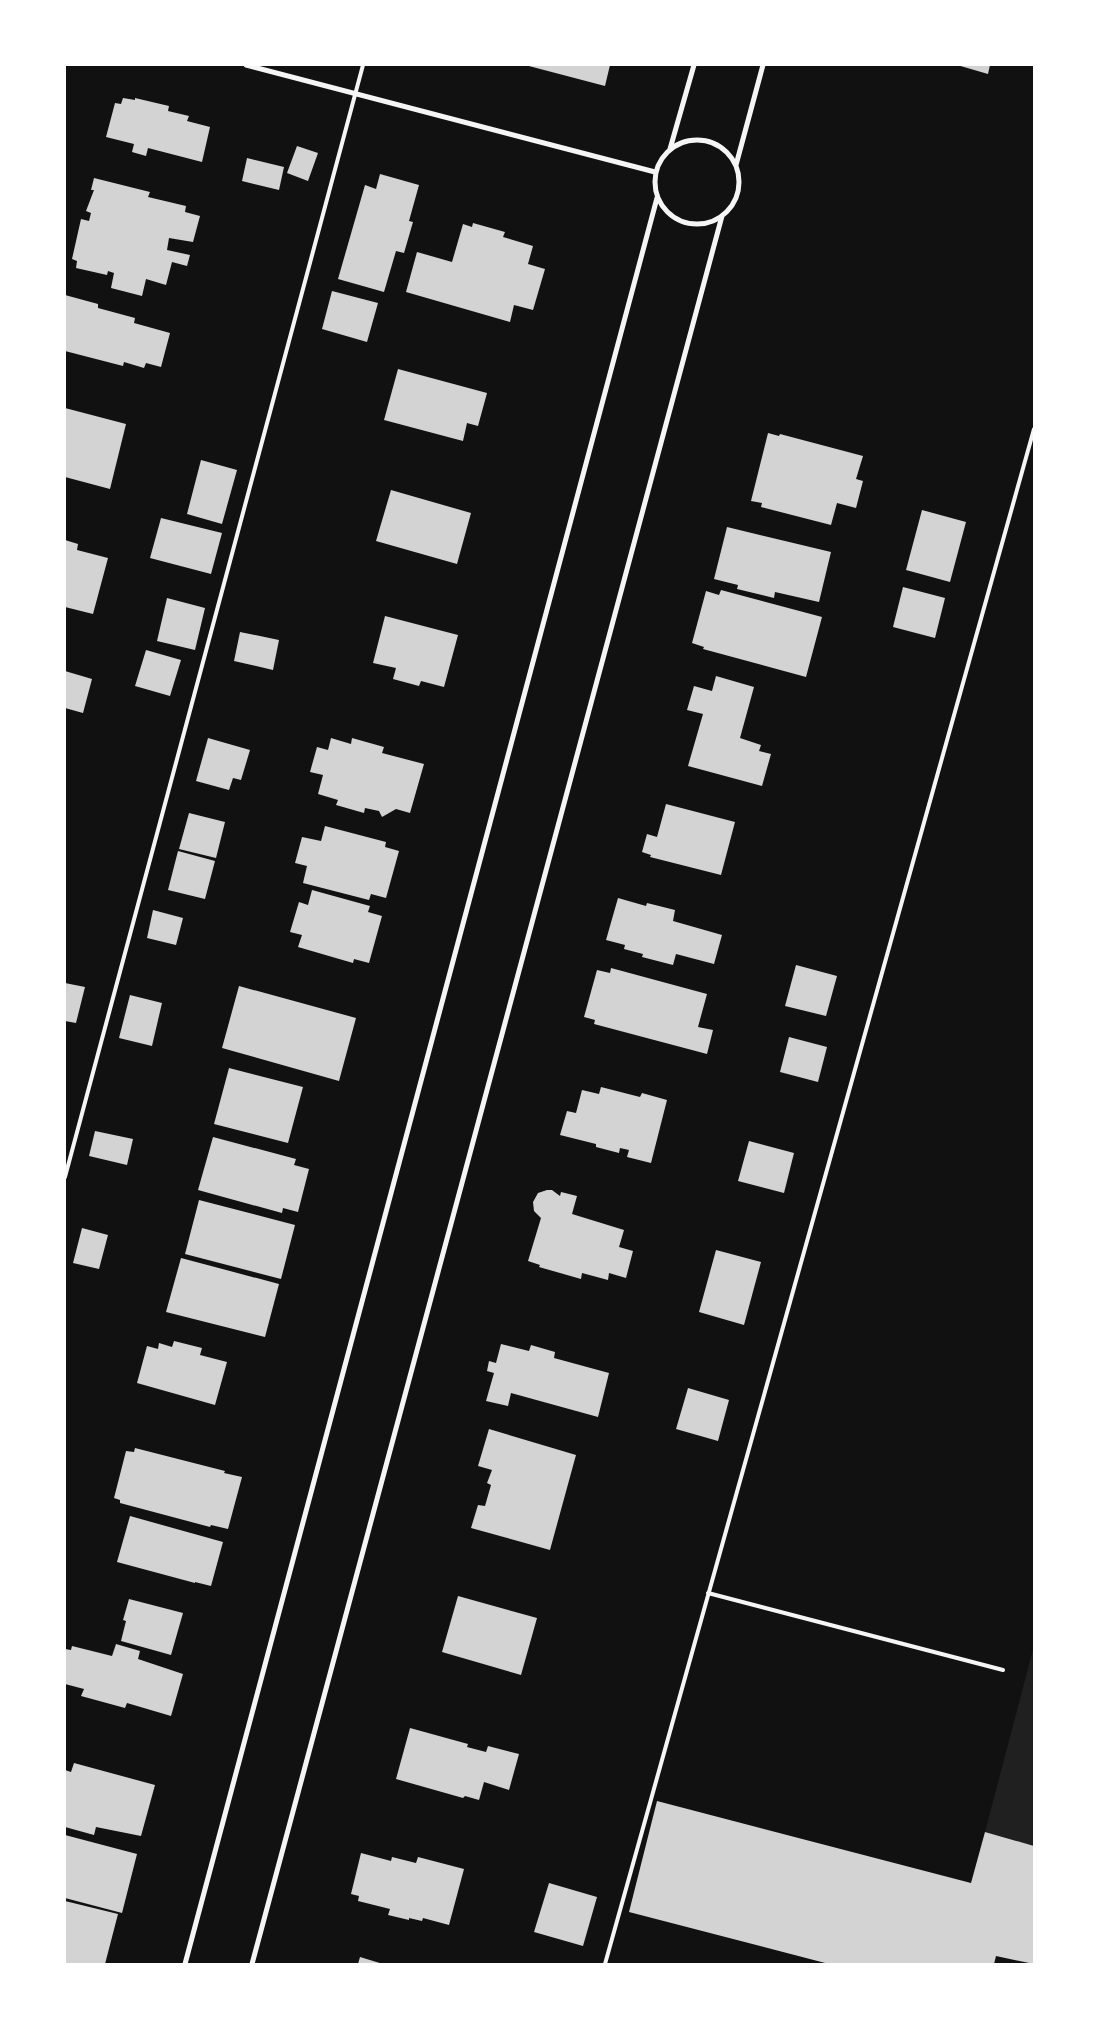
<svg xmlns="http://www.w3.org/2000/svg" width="1099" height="2029" font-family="Barlow,sans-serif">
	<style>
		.green { fill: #202020 }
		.building { fill: #d3d3d3 }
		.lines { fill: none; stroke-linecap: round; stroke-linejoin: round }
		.service { stroke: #f5f5f5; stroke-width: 4 }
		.minor { stroke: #f5f5f5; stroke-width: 5 }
	</style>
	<rect width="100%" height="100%" fill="#111"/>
	<path class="green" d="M1034,1646V1846L985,1832Z"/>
	<path class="building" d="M525,65H610L605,86Z
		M957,65H990L988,74Z
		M123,98L135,100V98L169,106L168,111L189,116L187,121L210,127L202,162L148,148L146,156L132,152L134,144L106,137L115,103L121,104Z
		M297,146L318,153L308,181L287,173Z
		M247,158L284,167L279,190L242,181Z
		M380,174L419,185L409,221L413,222L404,253L396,251L384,292L338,279L365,185L376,189Z
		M94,178L150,192L148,197L186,206L185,212L200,216L193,242L169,238L167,250L190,255L187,266L172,262L166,285L146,279L142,296L111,288L114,273L108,271L107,275L76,268L77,261L72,259L81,219L89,221L91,213L86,211L94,190H91Z
		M473,223L505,232L503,237L533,246L528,264L545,269L533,310L514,305L510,322L406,292L417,252L452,262L463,224L472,227Z
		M332,291L378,303L367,342L322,329Z
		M65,295L98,304V308L135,318L134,323L170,333L161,367L146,363L144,368L124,362L123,366L65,351Z
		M398,369L487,393L478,426L467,423L463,441L384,420Z
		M65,408L126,424L110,489L65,477Z
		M768,433L779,436L780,434L863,456L856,479L863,481L856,508L837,503L831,525L761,507L762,503L751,501Z
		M201,460L237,470L222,524L187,514Z
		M391,490L471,513L457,564L376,541Z
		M922,510L966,522L950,582L906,570Z
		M161,518L222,533L211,574L150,558Z
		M727,527L831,552L819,602L775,592L774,598L737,589L738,585L714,579Z
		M65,540L78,544L77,550L108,558L93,614L65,607Z
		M903,587L945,598L935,638L893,627Z
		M721,590L822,617L806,677L703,649L704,647L692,643L706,591L719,595Z
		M167,598L205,608L195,650L157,641Z
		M385,616L458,635L444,687L421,681L419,686L393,679L396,668L373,663Z
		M240,632L279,640L273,670L234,661Z
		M146,650L181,660L170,696L135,686Z
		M65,671L92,679L83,713L65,708Z
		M716,676L754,687L740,738L761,745L759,751L771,754L762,786L688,766L703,714L687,710L694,686L712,691Z
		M208,738L250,750L241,780L233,778L229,790L196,781Z
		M331,738L351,744L352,738L384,747L382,753L424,764L410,813L396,809L382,817L379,811L365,808L364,813L336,805L338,800L318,794L323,775L310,772L317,747L328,750Z
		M666,804L735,822L721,875L650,857L651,855L642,852L647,834L657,837Z
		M189,813L225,822L216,858L179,849Z
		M325,826L386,842L385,847L399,851L386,898L371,894L369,900L303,883L307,866L295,863L302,837L321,841Z
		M178,851L215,861L205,899L168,890Z
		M312,890L370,906L368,912L382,916L369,963L354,959L353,963L298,947L302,935L290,932L299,902L308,905Z
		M618,898L646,906L647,903L675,910L673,921L722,935L714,964L676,954L673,965L642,957L643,954L624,949L625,945L606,940Z
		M153,910L183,918L176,945L147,938Z
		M796,965L837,976L826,1016L785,1006Z
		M611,968L707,994L698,1027L713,1030L707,1054L594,1024L595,1020L584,1017L597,970L610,973Z
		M65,983L85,987L76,1023L65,1021Z
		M239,986L356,1018L339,1081L222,1048Z
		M130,995L162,1003L152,1046L119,1038Z
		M789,1037L827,1047L818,1082L780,1072Z
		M229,1068L303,1087L288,1143L214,1124Z
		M601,1087L640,1097L642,1093L667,1100L651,1163L627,1157L629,1150L620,1148L619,1153L596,1147V1144L560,1135L567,1111L576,1113L582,1090L599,1094Z
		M95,1131L133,1139L127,1165L89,1156Z
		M213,1137L296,1159L294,1165L309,1169L298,1212L283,1208L282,1213L198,1190Z
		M749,1141L794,1153L784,1193L738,1181Z
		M547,1190H552L560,1196L561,1192L577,1196L572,1214L624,1230L619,1247L633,1251L626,1278L609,1273L608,1280L582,1273L581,1279L539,1267L540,1265L528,1261L541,1218L534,1211L533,1202L538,1193Z
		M199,1200L295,1225L281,1279L185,1254Z
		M82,1228L108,1235L99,1269L73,1263Z
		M716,1250L761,1262L744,1325L699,1312Z
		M181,1258L279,1284L265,1337L166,1312Z
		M174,1341L202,1348L200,1355L227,1362L215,1405L137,1383L147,1346L158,1349L159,1343L172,1347Z
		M501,1344L529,1351L531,1345L555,1352L554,1358L609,1373L598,1417L511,1393L508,1406L486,1401L494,1373L487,1371L489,1361L496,1363Z
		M688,1388L729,1400L718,1441L676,1429Z
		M489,1429L576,1455L550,1550L471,1528L478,1505L485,1506L491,1485L487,1483L492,1470L478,1466Z
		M135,1448L225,1471L224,1473L242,1477L228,1529L211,1525L210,1527L120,1503V1500L114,1498L126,1451L134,1452Z
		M130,1516L223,1542L211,1586L195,1582V1583L117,1562Z
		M458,1596L537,1618L521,1675L442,1652Z
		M129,1599L183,1613L171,1655L121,1641L126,1621L123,1620Z
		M116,1644L140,1651L138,1659L183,1674L171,1716L127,1703L125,1708L81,1696L84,1689L65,1684V1649L71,1650L72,1646L112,1656Z
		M410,1728L468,1744L467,1747L486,1752L488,1746L519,1754L509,1790L484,1782L479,1800L465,1796L463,1798L396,1779Z
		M74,1763L155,1785L141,1836L96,1827L94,1835L65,1827V1770L71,1772Z
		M657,1801L971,1883L985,1832L1034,1846V1964L996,1956L994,1964H829L629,1912Z
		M65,1835L137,1854L122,1913L65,1898Z
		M361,1853L391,1861L392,1857L416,1863L418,1857L464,1869L449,1925L423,1918L422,1921L409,1918V1920L388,1915L390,1909L358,1901L359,1896L351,1894Z
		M549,1883L597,1897L583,1946L534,1932Z
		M65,1901L118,1914L105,1964H65Z
		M360,1957L383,1964H358Z"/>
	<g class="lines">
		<path class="service" d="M65,1177L363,65
			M708,1593L1003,1670
			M605,1964L1034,429"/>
		<path class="minor" d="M246,65L655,172
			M655 182a42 42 0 1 1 84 0a42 42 0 1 1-84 0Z
			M670,149L694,65
			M736,165L763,65
			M185,1964L657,198
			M252,1964L722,216"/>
	</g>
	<rect width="1099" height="2029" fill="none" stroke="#ffffff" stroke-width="132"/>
</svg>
